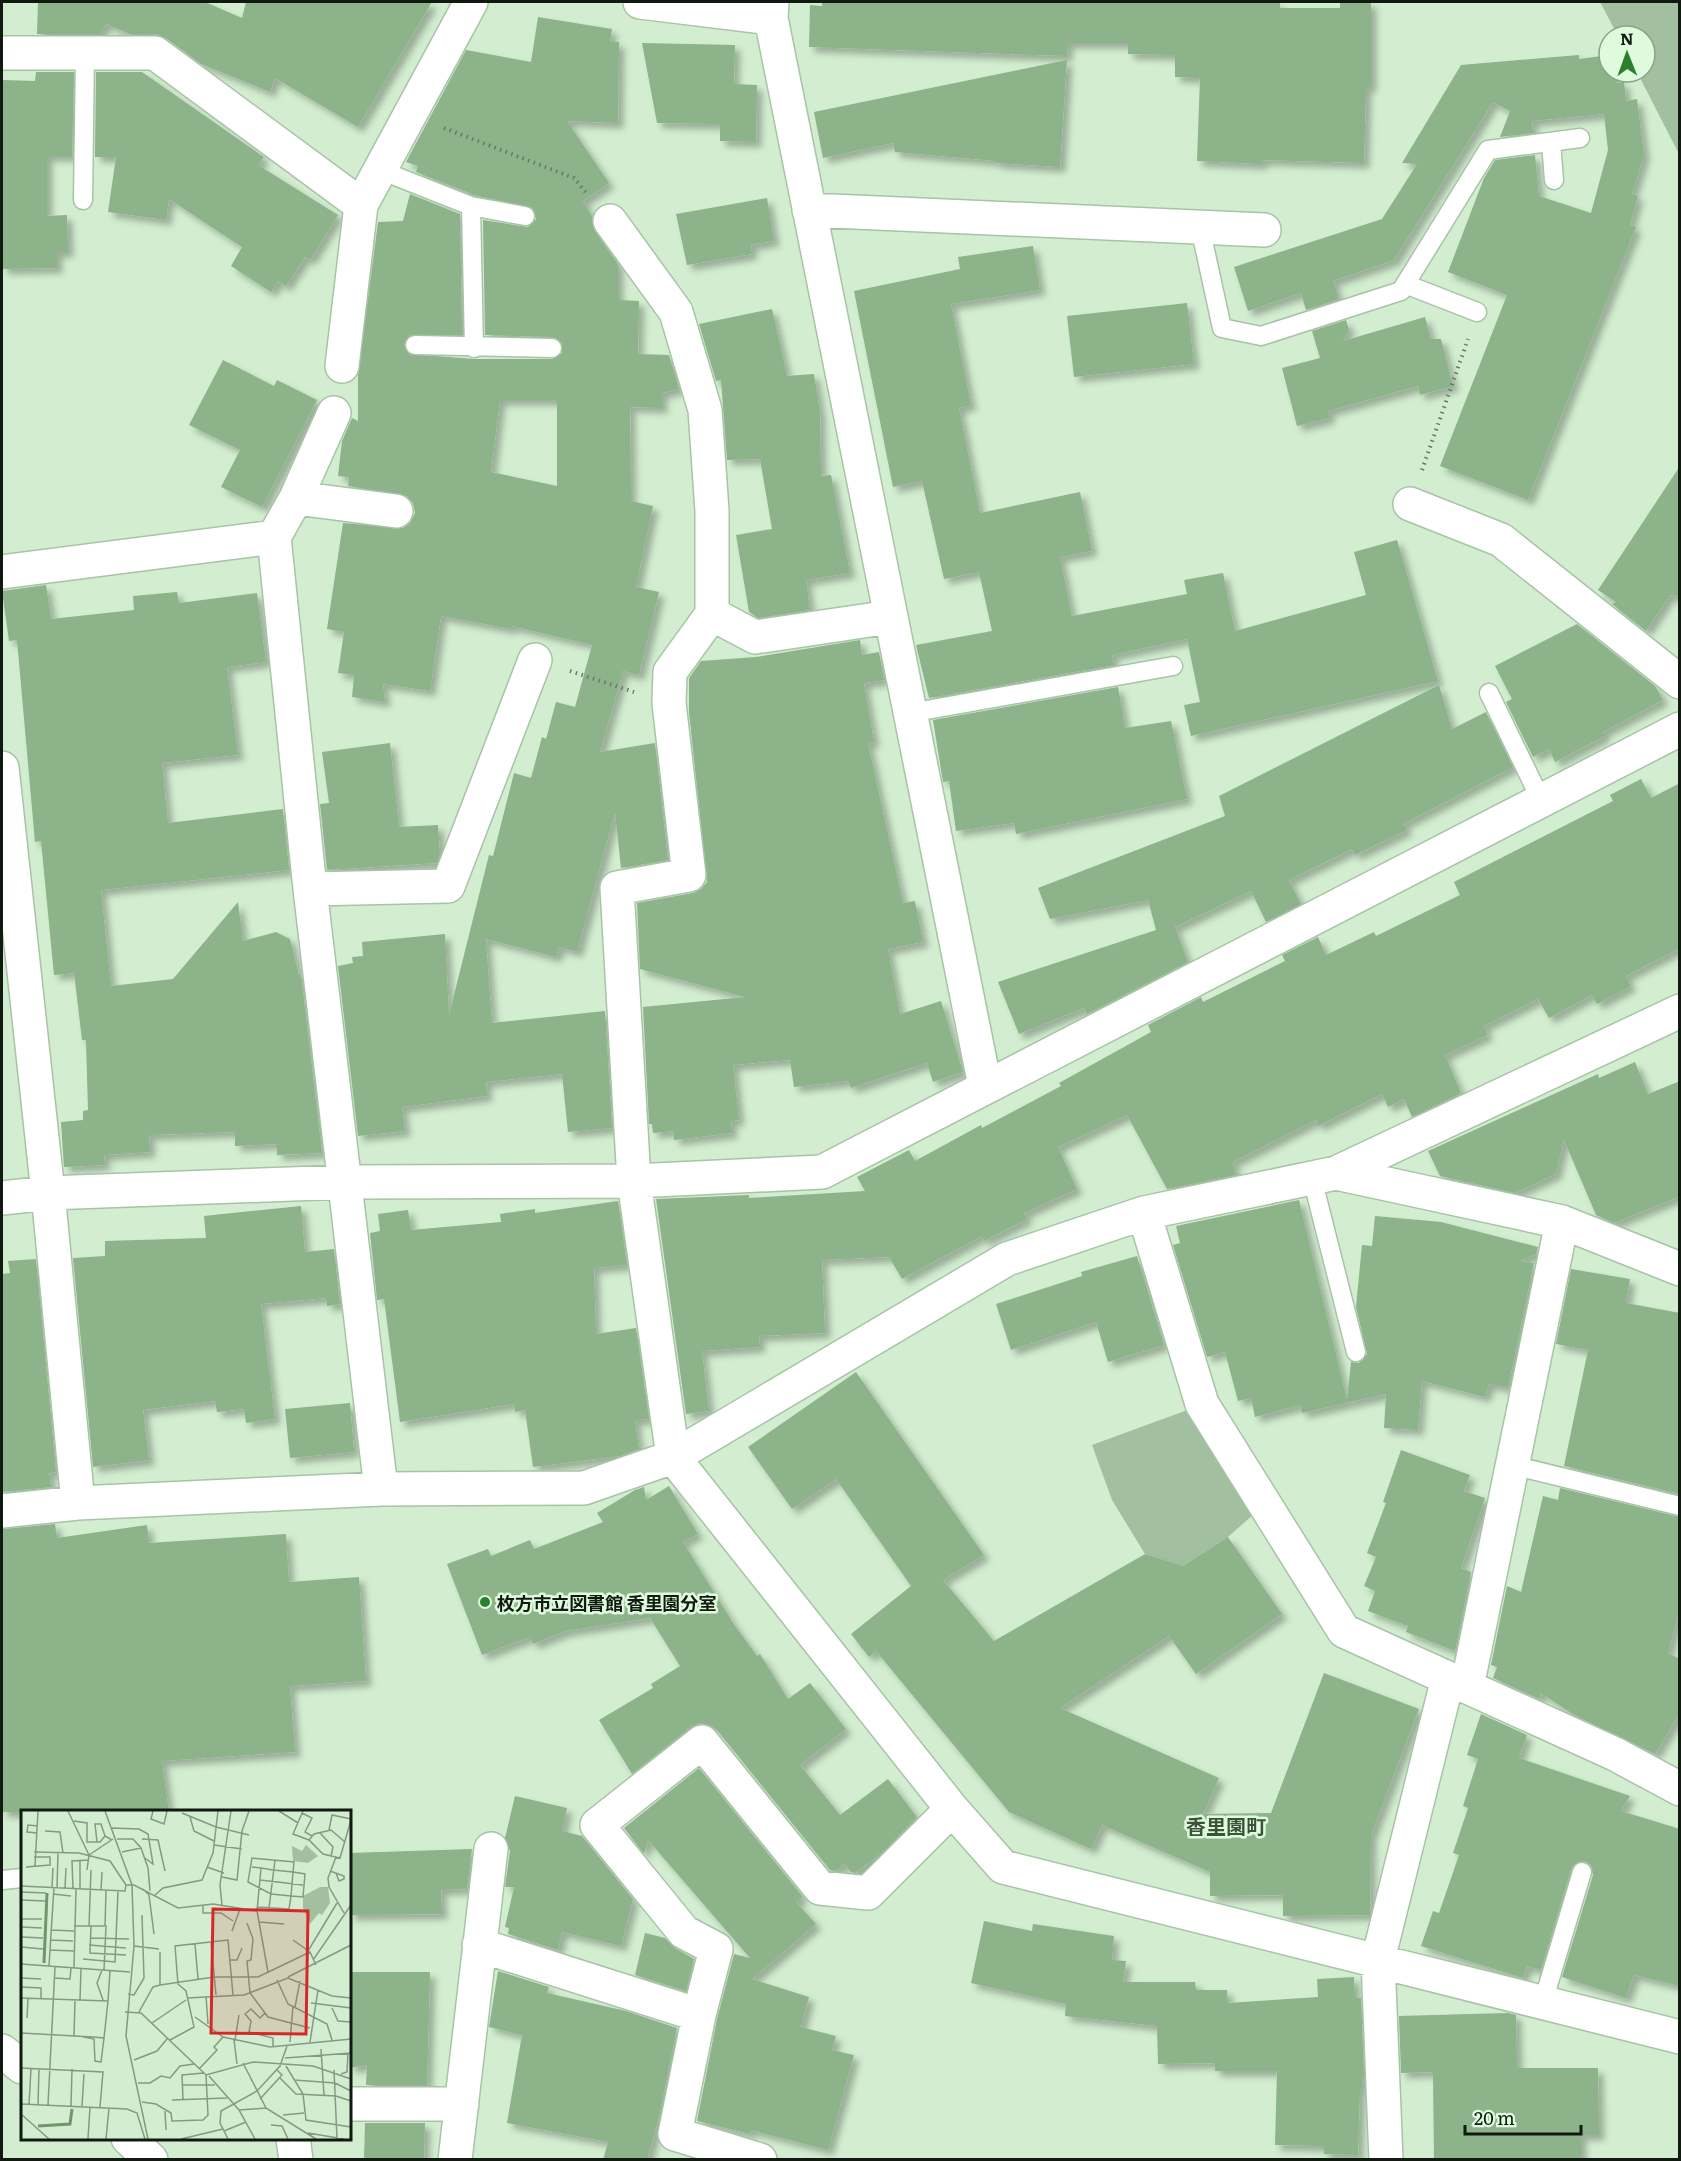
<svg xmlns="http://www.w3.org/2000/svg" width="1681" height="2161" font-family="Literata,'Noto Sans JP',serif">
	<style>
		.green { fill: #a2bfa0 }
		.building { fill: #8cb389; fill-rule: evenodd; filter: url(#shadow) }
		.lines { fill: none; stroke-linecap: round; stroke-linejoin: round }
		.service-casing { stroke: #a9c3a7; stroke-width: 21 }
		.minor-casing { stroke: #a9c3a7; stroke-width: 36 }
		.path { stroke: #697a67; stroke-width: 4; stroke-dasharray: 1.5 4.5; stroke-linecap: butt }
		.service { stroke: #fff; stroke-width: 18 }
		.minor { stroke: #fff; stroke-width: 33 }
		.poi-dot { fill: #2c7f2b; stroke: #dffbdd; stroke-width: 2 }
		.labels { text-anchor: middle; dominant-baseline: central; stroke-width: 5; stroke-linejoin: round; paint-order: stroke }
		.poi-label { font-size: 18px; font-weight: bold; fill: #111a10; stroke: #dffbdd; text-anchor: start }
		.neighbourhood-label { font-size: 20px; font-weight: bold; fill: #3b5139; stroke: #dffbdd }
		.inset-river { fill: none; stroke: #6f966c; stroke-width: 3 }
		.inset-road { fill: none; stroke: #859983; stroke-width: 1.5 }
		.view { fill: #d62828; fill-opacity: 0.15; stroke: #d62828; stroke-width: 3 }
		.inset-edge { fill: none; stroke: #111a10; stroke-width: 3 }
	</style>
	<defs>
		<filter id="shadow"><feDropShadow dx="5.5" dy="5.5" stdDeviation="3" flood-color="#0004"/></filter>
	</defs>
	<rect width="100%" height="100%" fill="#d2edd0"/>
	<path class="green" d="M1600,2H1679V154L1637,72H1645V36H1618Z
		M1193,1408L1265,1504L1228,1537L1183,1566L1145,1554L1112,1500L1092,1445Z"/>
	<path class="building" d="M38,2H205L242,18L246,2H432L358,127L275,78L270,92L201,64L166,38L156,34H130L106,24L100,34H37Z
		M822,2H1197L1280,3V8H1340V2H1371V87H1366L1364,163L1262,160V164L1197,161L1200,78L1175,77V55L1128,54V43H1068L1067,56L809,47L810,5L822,6Z
		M538,17L612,29L610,42H619L618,123L567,121L609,183L583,201L592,216L595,231L618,264V300L639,301L638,354L669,355L679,389L662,393V408L630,407L631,501L653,506L636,587L659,592L639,675L623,671L600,752L655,743L668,860L621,868L615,812L577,952L559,947L556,957L486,939L492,1023L605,1011L612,1128L568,1132L562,1074L486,1082L487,1096L402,1107L405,1131L358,1136L338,966L353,963L352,957L363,956L362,942L445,934L449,1015L489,855L493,856L514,773L531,778L542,737L546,739L556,702L575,707L592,645L512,626V629L441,616L430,691L383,684L385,702L352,697L354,675L338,673L344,632L327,629L343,523L403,528L410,523L415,513L413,503L407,496L348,486L349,477L338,476L342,441L352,418L358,421V375L378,222L403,221L410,194L460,214L462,335H410L404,344L409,354L474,359H552L562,353V343L553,337L485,335L483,220L528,227L536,219L533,208L474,195L416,172L418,166L406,162L466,50L531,62ZM500,400H557V486L491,472Z
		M642,43L735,45L734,84L757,85L756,142L720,141V124L657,123Z
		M1579,55V59L1609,55V72H1616L1617,83L1624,82L1626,101L1637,99L1644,155L1632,194L1638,196L1630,225L1636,227L1528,500L1440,466L1507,295L1448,272L1484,178L1495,160L1535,155L1539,196L1591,213L1608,150L1604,114L1532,121L1533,133L1500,137L1510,111L1493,102L1394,260L1333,281L1339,299L1306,310L1301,293L1248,311L1234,267L1382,219L1417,164L1402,163L1461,65Z
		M1067,60L1060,167L996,163V161L895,152L893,143L823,158L814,112Z
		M36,72H74L72,156H47V216L67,215L68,252H57V268L2,269V80L35,81Z
		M96,72H142L264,157L258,165L338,215L310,260L305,257L286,286L278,281L271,292L231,266L242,247L169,199L166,220L108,212L116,157H95Z
		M767,198L774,241L751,245L752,254L687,265L676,214Z
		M1033,246L1040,290L951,304L971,405L959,408L980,513L1080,492L1092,551L1060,557L1072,616L1187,594L1184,580L1223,573L1235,631L1366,595L1354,552L1397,540L1438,681L1191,736L1184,705L1200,702L1187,639L1112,655L1114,665L929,698L916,645L992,631L979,572L944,579L922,481L893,487L854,291L960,269L958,257Z
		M1187,303L1194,364L1074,377L1067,316Z
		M772,309L787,376L814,374L820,413L821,476L831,475L850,573L806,580L810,610L758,618L749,612L736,535L772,529L760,459L727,460L721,380L716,381L699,324Z
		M1425,317L1431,339H1441L1453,386L1420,395L1418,386L1328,411L1330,418L1297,426L1282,368L1320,358L1312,331L1346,320L1349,330L1343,341Z
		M223,360L274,386L277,380L317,400L262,507L221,487L240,450L189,425Z
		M1680,466V597L1670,595L1646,631L1612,604L1616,602L1598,590Z
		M46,585L51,619L134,610L133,596L177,592L179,603L257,593L266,662L227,667L238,755L162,763L168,823L283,809L289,870L101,890L111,986L173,979L238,902L243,941L276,932L290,939L299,975L301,974L322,1153L277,1155V1144L235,1146V1132L149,1135L150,1152L104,1155L105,1165L64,1167L61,1122L83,1120V1111L88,1110L86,1040H82L74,973L54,975L41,841L35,842L17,640L9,641L2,591Z
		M1577,624L1655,686L1663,700L1603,732L1605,736L1555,762L1549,749L1533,757L1506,702L1512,699L1495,666Z
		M860,640L862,655L879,652L884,680L864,683L874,742L868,743L903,903L915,901L923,942L888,949L900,1014L941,1001L963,1072L933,1082L927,1063L851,1088L848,1081L794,1087L790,1060L733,1065L739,1120L731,1121L732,1133L674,1140V1131L653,1133L652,1124H649L643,1007L745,997L640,969L637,903L693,893L701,889L707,882L689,712V678L701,661L756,657Z
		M1439,685L1452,729L1486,712L1513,767L1403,824L1407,830L1355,855L1352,849L1289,880L1301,904L1266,922L1251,891L1175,927L1188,962L1087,1014L1084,1008L1019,1034L998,982L1156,930L1148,900L1050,919L1038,888L1225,816L1219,796Z
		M1118,687L1125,728L1171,721L1187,799L1016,834L1014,823L956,831L949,781L943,782L933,720Z
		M390,743L399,827L438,825L440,855L437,863L327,870L320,804L329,803L322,752Z
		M1641,779L1651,798L1680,783V948L1626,976L1631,986L1597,1004L1592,995L1549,1018L1538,999L1484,1026L1488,1035L1445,1055L1461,1093L1412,1117L1404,1099L1388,1107L1382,1094L1318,1126L1316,1120L1233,1162L1236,1175L1167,1189L1127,1115L1058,1147L1077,1189L1024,1213L1027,1219L984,1241L982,1236L902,1279L889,1257L822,1260L825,1333L759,1336L760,1347L702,1351L709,1411L686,1414L656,1199L749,1195V1198L865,1191L857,1177L909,1150L915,1161L981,1125L982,1128L1061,1086L1059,1083L1151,1032L1148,1025L1201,997L1203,1002L1285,961L1282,955L1318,937L1326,955L1374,932L1376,936L1460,895L1454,882L1613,801L1610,795Z
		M1635,1062L1648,1094L1680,1081V1196L1614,1223L1596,1215L1564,1140L1556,1174L1515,1193L1440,1176L1428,1151L1598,1074L1599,1078Z
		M1299,1200L1347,1400L1351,1362L1359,1363L1367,1354L1356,1307L1362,1245L1372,1246L1375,1216L1441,1222L1538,1247L1536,1254L1520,1261L1534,1263L1508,1388L1489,1384L1485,1397L1422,1381L1418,1430L1384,1428L1386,1394L1302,1413L1300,1405L1255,1417L1251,1398L1238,1401L1225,1352L1207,1357L1173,1245L1180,1243L1176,1226Z
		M618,1201L627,1265L594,1268L596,1334L636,1328L649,1419L635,1420L639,1449L620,1456L533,1467L525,1410L515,1412L514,1404L400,1422L384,1299L377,1300L370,1233L380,1231L378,1214L408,1210L411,1230L501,1222L500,1214L535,1209V1213Z
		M301,1206L305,1252L334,1249L340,1304L327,1306L326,1298L261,1304L275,1419L246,1423L244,1409L217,1412L215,1401L143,1410L149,1460L93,1467L73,1258L105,1256V1241L206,1238L204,1216Z
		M1137,1256L1164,1345L1108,1362L1096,1322L1011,1350L996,1304L1082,1276L1081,1272Z
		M36,1259L56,1472L49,1473L51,1487L2,1492V1274L10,1273L8,1261Z
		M1571,1269L1630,1279L1626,1303L1680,1313V1494L1564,1466L1588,1350L1556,1344Z
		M856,1372L984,1555L943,1580L994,1641L1145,1554L1183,1566L1228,1537L1282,1614L1196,1674L1169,1636L1060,1708L1219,1778L1203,1814L1271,1813L1324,1673L1419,1709L1371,1835L1370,1915L1283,1916V1895L1210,1896V1872L1102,1825L1091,1849L1009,1812L876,1651L869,1657L851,1634L911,1586L836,1479L792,1509L748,1447Z
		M350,1403L354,1452L290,1458L285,1409Z
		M1401,1450L1470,1475L1464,1491L1485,1498L1461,1568L1471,1572L1455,1651L1406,1632L1408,1626L1368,1611L1375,1591L1364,1586L1376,1557L1367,1553L1386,1503L1383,1502Z
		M669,1486L698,1534L683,1542L733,1623L757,1656L760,1654L788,1699L810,1683L846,1729L800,1765L840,1815L888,1779L917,1817L883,1852L855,1873L851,1872L844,1864L836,1871L830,1870L717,1730L709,1725L700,1723L690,1727L632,1774L599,1720L653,1688L651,1684L680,1666L650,1618L566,1631L533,1644L530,1637L482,1655L447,1564L488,1549L491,1556L530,1540L534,1549L603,1522L597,1513L635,1490L644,1487L646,1500Z
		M1560,1488L1680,1517V1608L1668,1653L1680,1659V1713L1655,1754L1574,1715L1541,1693L1539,1699L1493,1678L1497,1667L1491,1665L1507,1586L1521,1592L1543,1496L1558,1500Z
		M55,1524L57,1538L147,1525L149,1543L286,1534L289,1582L359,1577L366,1681L290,1686L295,1752L162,1761L169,1812H2V1529Z
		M1481,1714L1527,1735L1519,1758L1630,1796L1621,1811L1680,1829V1986L1634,1975L1626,1998L1562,1977L1593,1875L1591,1865L1585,1861L1575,1863L1571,1869L1541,1970L1527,1966L1523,1978L1421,1946L1433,1911L1439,1913L1459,1855L1453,1853L1468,1808L1463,1806L1478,1759L1467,1755Z
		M699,1768L803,1897L796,1902L816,1924L752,1979L809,1997L801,2027L836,2036L832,2050L854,2055L828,2150L751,2130L750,2134L697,2121L717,2019L734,1954L750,1958L648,1840L644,1854L624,1828Z
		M515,1796L567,1808L562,1831L582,1836L633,1899L621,1946L562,1932L558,1950L508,1934L509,1928L505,1927L514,1887H505L510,1851L505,1838Z
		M472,1849L467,1889L441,1890L442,1914L350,1915V1853Z
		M984,1921L1032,1931L1033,1924L1114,1936L1112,1960L1126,1961L1123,1982H1195L1196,1990H1227L1228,2003L1318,1997L1317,1979L1354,1977L1355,1998H1361L1364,2074H1362V2089H1360L1358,2155L1324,2154V2146L1275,2145L1277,2071H1215V2063L1158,2064L1157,2026L1065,2016L1066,2004L971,1983Z
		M645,1933L665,1938L675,1948L694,1959L686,1991L635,1975Z
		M498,1971L549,1987L547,1993L626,2011L677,2028L659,2117L647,2160H603L608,2142L507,2123L522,2035L489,2027Z
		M350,1972H430L427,2085H366L367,2065L350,2068Z
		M1508,2013L1516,2015L1517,2068H1598L1599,2135H1581V2160H1434L1433,2072L1401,2073L1399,2016Z
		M365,2123H425L424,2160H364Z"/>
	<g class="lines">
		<defs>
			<path id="service" d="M1551,142L1554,180
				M380,170L471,206L525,216
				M83,200L85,53
				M471,206L474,348
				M1200,227L1222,328L1261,336L1401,291L1488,150L1580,138
				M1405,284L1477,312
				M415,345L552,348
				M1489,693L1541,800
				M910,713L1173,666
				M1312,1178L1356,1352
				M1512,1465L1680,1506
				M2,1880L22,1878
				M1543,2002L1582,1872"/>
			<path id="minor" d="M640,2L771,18
				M772,2L771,18L985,1086
				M2,53H155L361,205
				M809,210L1264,230
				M610,221L676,312L705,410L712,511V614L670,672L669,703L689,875L617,888L634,1181L673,1457L952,1809L1003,1867L1680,2037
				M342,366L361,205L471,2
				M296,498L396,511
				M1410,504L1501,540L1680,682
				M274,537L296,498L334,413
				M2,572L274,537L310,889L381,1489
				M712,614L755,637L890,617
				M2,768L48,1193L78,1503
				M310,889L448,886L535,660
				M1336,1173L1680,1011
				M2,1198L48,1193L345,1182L634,1181L822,1172L1680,729
				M1144,1213L1202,1404L1344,1631L1615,1754L1680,1789
				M2,1511L78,1503L381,1489L584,1488L673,1457L1007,1259L1144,1213L1336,1173L1562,1222L1680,1269
				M1467,1687L1562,1222
				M479,1945L699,2015
				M2,2051L22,2067
				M350,2104H462
				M128,2138L151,2160
				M293,2138L296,2160
				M455,2160L491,1849
				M760,2160L675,2134L699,2015L716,1949L684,1932L597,1825L702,1742L820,1888L868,1893L952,1809
				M1386,2160L1378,1960L1448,1678"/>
		</defs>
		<use href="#service" class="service-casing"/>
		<use href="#minor" class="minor-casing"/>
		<path class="path" d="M444,128L574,178L588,195
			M1422,470L1468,339
			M570,671L634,692"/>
		<use href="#service" class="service"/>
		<use href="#minor" class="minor"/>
	</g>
	<circle class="poi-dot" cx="485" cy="1602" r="6"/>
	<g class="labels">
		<g class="poi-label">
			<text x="497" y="1602">枚方市立図書館 香里園分室</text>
		</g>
		<g class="neighbourhood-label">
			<text x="1226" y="1825">香里園町</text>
		</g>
	</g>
	<g transform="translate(21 1810)">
		<rect width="330" height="330" fill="#d2edd0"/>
		<path d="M285,35L297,46L287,53L272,51L271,36L281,41ZM299,77H307L309,93L301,105L298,103L289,114L282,98V86Z" fill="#a2bfa0"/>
		<path class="inset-river" d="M23,153L26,83M17,316L49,314L51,299"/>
		<path class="inset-road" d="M47,1L68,45L66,60M84,1L111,75L113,136L105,226L127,329M132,1L130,9L143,14L146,1M258,1L277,13M282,1L272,24L288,30L302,44L319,48L330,10M161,3L195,17L228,25M281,3L291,8L284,22L291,26M169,7L173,21L193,31M53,11L66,13V32H79L84,26M91,18L118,19L127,24L132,54L124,48M308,20L311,5L330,9M24,21L39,22L42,43M16,23L6,22L7,15L17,16M299,23L312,37L310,46M96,29H112L120,38L127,58L129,81M121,29L137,30L144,61M288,30L293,24L310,20L324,32M76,32L74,14H80L84,26L91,30M193,35L221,39M13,42L58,43L89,51L105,75M101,42L120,38M68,45L92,29M315,47L307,68L308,77L323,103M14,56L17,1M5,57L29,55V47H13M186,57L203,63M231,57L240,58L252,60L272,62L284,64L282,87L270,86L250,84L227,72L231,48L273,52L272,62L270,86L268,99L236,97M240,58L236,101L247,162M309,61L323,66V69L318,71L315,63M201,67L216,70L221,21L228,1M239,70L282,75M0,76L104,81L105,75H113L157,98L192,94L236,101M31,77L32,58M36,78L37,43M44,78L45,58M52,79L51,51L67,50M59,79V50M122,79L128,85L133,124M80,80L81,62M0,82L25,83M32,84L50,86M134,85L142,78L181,70L192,43L197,1M0,90L24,91M182,95V103H200L212,111M201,95L199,75L210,1M248,98L254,50M0,109H21M238,112L263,114M226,113L232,129L230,150L226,151L229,183L247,207L289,218M53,116H85L83,160M68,116L70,60M70,116L69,143L105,145M84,116L85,81M0,117L21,118M30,120L53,121M211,121L219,99M0,127L22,128M70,128L108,129M29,130L52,131M272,130L289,142L295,155M190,132L195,185M174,134L177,169M68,135L105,138M113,136L138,139M0,137L22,139M29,140L53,141M287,141L316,93M139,142V175M62,149L94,152L97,81M208,150H216L221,138M292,150L330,95M0,154L109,162M28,156L33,77M53,158L55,79M81,160L76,173L82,190M267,167L330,135M0,168L20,169M34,168L49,169L50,158M256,170L267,194L306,214L311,230M0,177L20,178V189M107,184L113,185L123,168L121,105M185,186L187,214M0,188L87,191L89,161M166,188L223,185L267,168L311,186L330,188M59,190L60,159M290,193L330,198M274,197L279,171M311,198L317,211L330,212M104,202L120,203L185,265L232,252L292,256L330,269M118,202L132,177L139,175L193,167H237L289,142M244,203L239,208L230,199L224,204L230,211L228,222L252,228V237M174,207L202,227L193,237L196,240L178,259M6,208L7,189M131,213L165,190M0,223L72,227L83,228L80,252L74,251L73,229L58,226M53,226L54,190M202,227L249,237L330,229M83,228L87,191M149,230L173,217L165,181L157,174L154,136L207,130L212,185M213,230L216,254M214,230L218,205M269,232L272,196M289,232L297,180M300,239L303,285M264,248L330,243M113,250L136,241L146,229M222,253L245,298M265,256L282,284L285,310L330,317M0,258L82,262L79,297M313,260L316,329M320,264L326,262L327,243M188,266L218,300L234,329M259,268L275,284L315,286L330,291M273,270L314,273L330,281M117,273H129L140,266L149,268L159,256L173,254M161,275H194M162,289L161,265L183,263M239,289L261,265L256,260M151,290L206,288M121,292L135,294L150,303L151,311L182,310L187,305L185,265M0,294L106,299L116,303L124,329M8,295L10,258M17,295L18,258M27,295L34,157M50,296L51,259M61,296L63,264M218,300L245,298L295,329M144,301L145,320M0,304L28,329M262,305L283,303M250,315L261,316L267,329M203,321L225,312M287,323L323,329M67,329L69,297M85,329L88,298M160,329L202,319M207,329L199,313L200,301L236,281L259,256L266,236"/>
		<path class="view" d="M192,99L287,101L285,224L190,223Z"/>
		<rect width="330" height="330" class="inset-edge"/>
	</g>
	<rect width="1681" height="2161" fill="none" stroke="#111a10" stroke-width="6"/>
	<g transform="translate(1627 54) rotate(359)"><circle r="28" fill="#dffbdd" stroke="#8da18b" stroke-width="1.5"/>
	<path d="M0-4.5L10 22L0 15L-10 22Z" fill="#2c7f2b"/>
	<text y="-9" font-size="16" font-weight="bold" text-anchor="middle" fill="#111a10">N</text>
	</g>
	<path d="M1465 2125v9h116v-9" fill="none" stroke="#111a10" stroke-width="3"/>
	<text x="1474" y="2125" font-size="18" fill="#111a10" stroke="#dffbdd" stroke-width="4.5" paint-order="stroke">20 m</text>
</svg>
